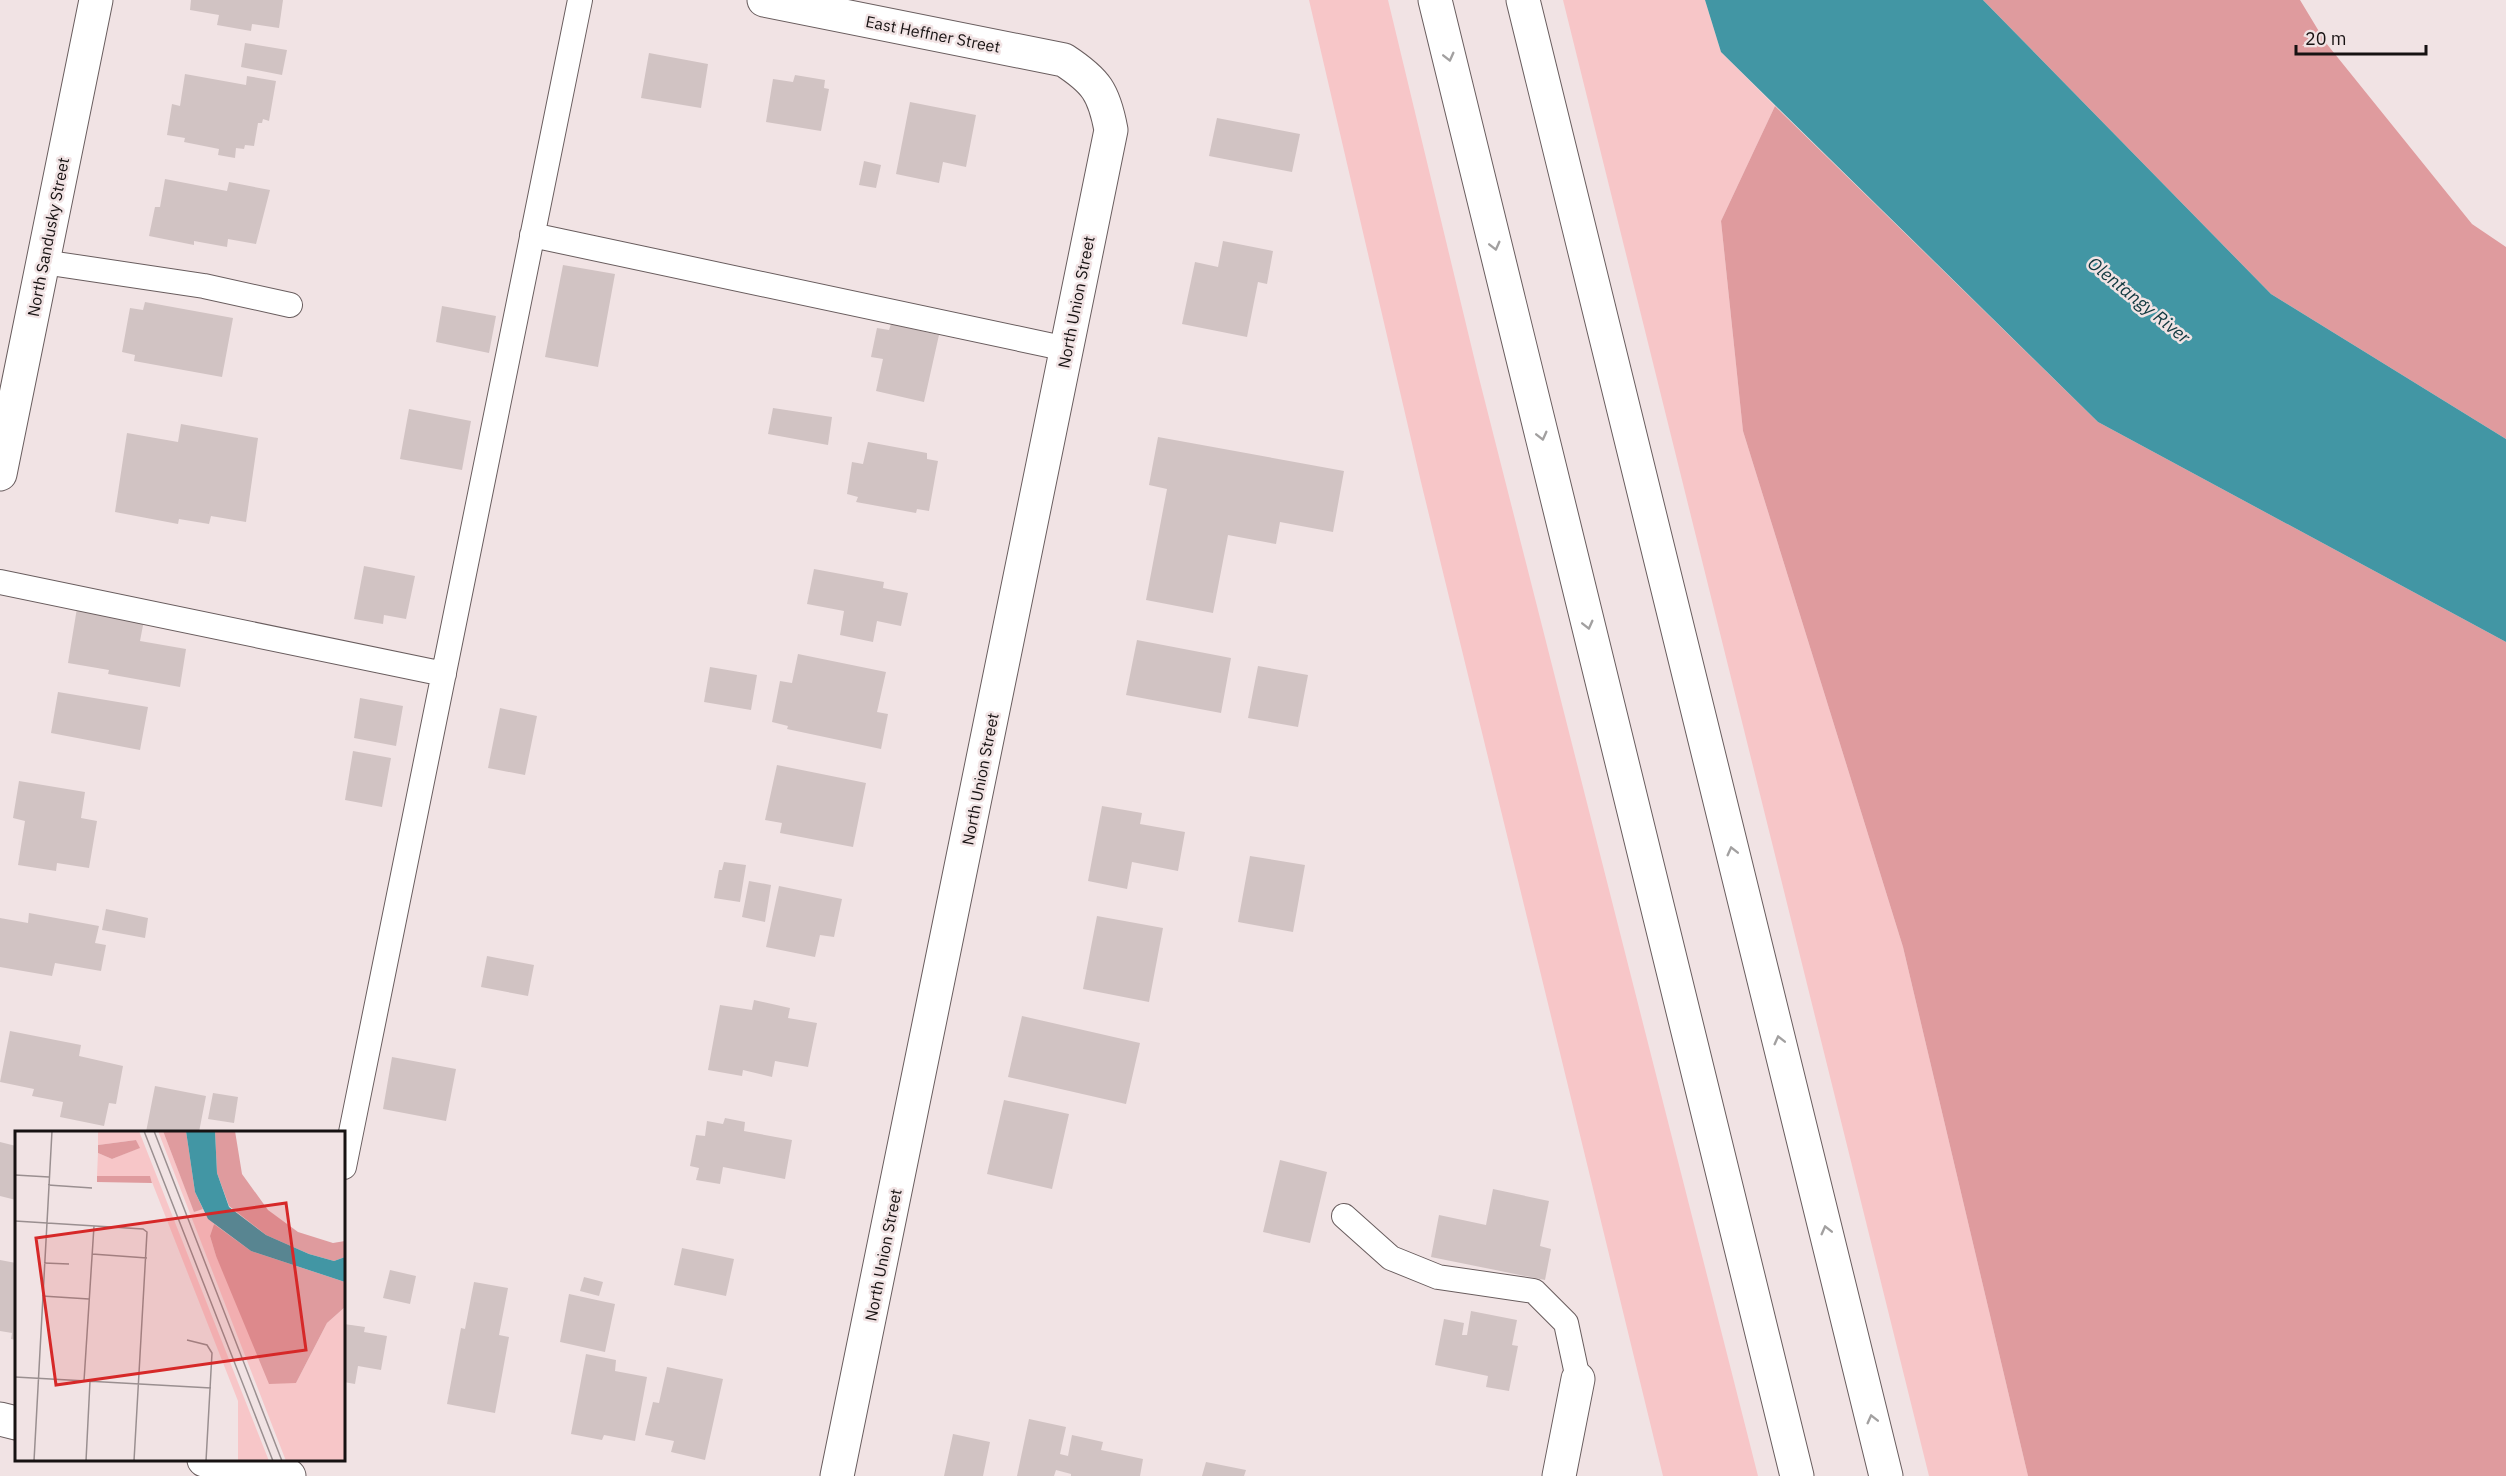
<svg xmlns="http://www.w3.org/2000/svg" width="2506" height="1476" font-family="'IBM Plex Sans',sans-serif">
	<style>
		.green { fill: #f7c6c8 }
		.forest { fill: #df9b9e }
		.water { fill: #4296a4 }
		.building { fill: #d1c3c3 }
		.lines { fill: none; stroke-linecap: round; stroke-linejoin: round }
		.lane-casing { stroke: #695d5e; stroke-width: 26 }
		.street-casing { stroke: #695d5e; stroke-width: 35 }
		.secondary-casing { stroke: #695d5e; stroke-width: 35 }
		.highway-casing { stroke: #695d5e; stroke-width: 35 }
		.lane { stroke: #fff; stroke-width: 24 }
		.street { stroke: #fff; stroke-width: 33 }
		.secondary { stroke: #fff; stroke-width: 33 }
		.highway { stroke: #fff; stroke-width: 33 }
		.oneway { stroke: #a2a0a0 }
		.labels { text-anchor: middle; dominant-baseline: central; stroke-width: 5; stroke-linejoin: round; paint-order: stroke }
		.street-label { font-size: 16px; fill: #171212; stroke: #f1e3e4 }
		.water-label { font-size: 18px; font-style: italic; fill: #10383f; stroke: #f1e3e4 }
		.inset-road { fill: none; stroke: #9a8f90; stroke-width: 1.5 }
		.view { fill: #d62828; fill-opacity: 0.15; stroke: #d62828; stroke-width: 3 }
		.inset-edge { fill: none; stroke: #171212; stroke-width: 3 }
	</style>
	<rect width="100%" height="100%" fill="#f1e3e4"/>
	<path class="green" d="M1309,0H1388L1478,374L1758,1476H1663L1421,482Z
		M1563,0H1705L1721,52L1775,106L1721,221L1743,431L1903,947L2028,1476H1929Z"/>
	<path class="forest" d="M1983,0H2300L2326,43L2472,224L2506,247V439L2271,294Z
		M1775,106L2098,422L2506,642V1476H2028L1903,947L1743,431L1721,221Z"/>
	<path class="water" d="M1705,0H1983L2271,294L2506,439V642L2098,422L1721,52Z"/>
	<path class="building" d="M191,0H283L279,28L252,24L251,31L217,25L219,15L190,10Z
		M245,43L287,50L282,75L241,67Z
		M649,53L708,64L701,108L641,98Z
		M185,74L246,85L247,76L276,81L269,121L263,119L262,123H258L254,146L245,145L244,149L236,148L235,158L218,155L219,149L184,142L185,138L167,135L172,104L180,106Z
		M795,75L825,80L824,88L829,89L821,131L766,122L773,79L793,82Z
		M910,102L976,115L966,167L943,162L939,183L896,174Z
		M1217,118L1300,134L1292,172L1209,156Z
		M864,161L881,165L876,188L859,185Z
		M165,179L227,191L229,182L270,190L256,244L228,239L227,247L194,241V245L149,236L155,207H160Z
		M1223,241L1273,251L1267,284L1258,282L1247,337L1182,324L1195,262L1218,267Z
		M563,265L615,274L598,367L545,357Z
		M145,302L233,318L222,377L134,361L135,355L122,352L130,308L143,310Z
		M442,306L496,316L489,353L436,342Z
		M891,324L939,335L924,402L876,391L883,359L871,357L877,328L889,330Z
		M773,408L832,417L828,445L768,434Z
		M409,409L471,421L462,470L400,459Z
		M181,424L258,438L246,522L211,516L209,524L179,519L178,524L115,512L127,433L178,442Z
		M1158,437L1344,471L1333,532L1280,522L1276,544L1228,535L1213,613L1146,600L1167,489L1149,485Z
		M868,442L927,453V459L938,461L929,511L917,509L916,513L856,502L858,497L847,494L852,462L863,464Z
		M364,566L415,576L406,619L384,615L383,624L354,619Z
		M814,569L884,582L883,588L908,593L901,626L877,621L873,642L840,635L844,611L807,604Z
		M77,608L144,620L140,641L186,649L180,687L108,674L109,670L68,663Z
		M1137,640L1231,658L1221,713L1126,695Z
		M798,654L886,672L877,712L888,714L881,749L787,729L788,726L772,722L780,681L792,683Z
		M1258,666L1308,675L1298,727L1248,718Z
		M710,667L757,675L751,710L704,702Z
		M58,692L148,707L140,750L51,733Z
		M360,698L403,706L396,746L354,738Z
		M500,708L537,716L525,775L488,768Z
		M353,751L391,758L382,807L345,800Z
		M777,765L866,783L853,847L780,833L782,823L765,820Z
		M19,781L85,792L81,818L97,821L89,868L57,863L56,871L18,865L25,821L13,818Z
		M1102,806L1142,813L1140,824L1185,832L1178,871L1132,862L1127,889L1088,881Z
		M1250,856L1305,865L1293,932L1238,922Z
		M724,862L746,865L740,902L714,898L719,870H722Z
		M749,881L771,885L765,922L742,917Z
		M779,886L842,899L834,937L820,935L815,957L766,947Z
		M106,909L148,918L145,938L102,930Z
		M29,913L99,926L95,943L106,945L101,971L55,963L52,976L0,967V918L28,923Z
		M1097,916L1163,928L1149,1002L1083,989Z
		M487,956L534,965L528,996L481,987Z
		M754,1000L790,1008L788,1018L817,1023L808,1067L775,1061L772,1077L743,1070L742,1076L708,1070L720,1005L752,1010Z
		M1022,1016L1140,1043L1126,1104L1008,1077Z
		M10,1031L81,1045L79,1056L123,1066L116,1104L109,1103L104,1126L60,1117L63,1102L32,1096L34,1089L0,1082Z
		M392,1057L456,1069L446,1121L383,1109Z
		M155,1086L206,1096L199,1132H146Z
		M213,1093L238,1097L234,1123L208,1119Z
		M1004,1100L1069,1114L1052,1189L987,1174Z
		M725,1118L745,1122L744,1131L792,1140L785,1179L723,1167L720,1184L696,1180L699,1168L690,1166L696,1135L705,1136L707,1121L723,1124Z
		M0,1142L16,1146V1200L0,1196Z
		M1280,1160L1327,1172L1310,1243L1263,1232Z
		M1493,1189L1549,1201L1540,1246L1551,1249L1545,1280L1431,1257L1439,1215L1486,1225Z
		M682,1248L734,1259L726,1296L674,1285Z
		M0,1260L16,1263V1340L11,1339L12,1333L0,1331Z
		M390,1270L416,1276L410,1304L383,1298Z
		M584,1277L603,1282L599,1296L580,1291Z
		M474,1282L508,1288L499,1335L509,1337L495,1413L447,1404L461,1328L465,1329Z
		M569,1294L615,1304L605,1352L560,1342Z
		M1471,1311L1517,1320L1512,1345L1518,1346L1509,1391L1486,1387L1488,1376L1435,1365L1444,1319L1464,1323L1462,1335H1467Z
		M344,1324L365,1327L364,1332L387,1336L381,1370L358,1366L355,1384L344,1382Z
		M586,1354L616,1360L615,1371L647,1377L635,1441L604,1435L602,1440L571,1434Z
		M667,1367L723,1379L705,1460L671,1452L674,1441L645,1435L653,1402L659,1403Z
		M1029,1419L1066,1427L1060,1454L1068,1456L1072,1435L1103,1442L1101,1450L1143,1459L1140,1476H1071V1474L1056,1470L1054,1476H1017Z
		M953,1434L990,1442L983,1476H944Z
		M1206,1462L1246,1470L1244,1476H1202Z"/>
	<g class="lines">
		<defs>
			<path id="lane" d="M532,235L1067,349
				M43,262L204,286L290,305
				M0,582L444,674
				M344,1167L580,0
				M1344,1216L1391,1258L1438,1277L1534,1291L1566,1323L1578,1379"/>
			<path id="street" d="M764,0L1064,60C1096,81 1104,92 1111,130L837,1476
				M0,1419L16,1423
				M204,1460L289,1476
				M1559,1476L1578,1379"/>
			<path id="secondary" d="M0,474L96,0"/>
			<path id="highway" d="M1435,0L1797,1476
				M1523,0L1886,1476"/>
		</defs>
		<use href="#lane" class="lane-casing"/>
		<use href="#street" class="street-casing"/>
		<use href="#secondary" class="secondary-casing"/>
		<use href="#highway" class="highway-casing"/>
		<use href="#lane" class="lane"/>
		<use href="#street" class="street"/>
		<use href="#secondary" class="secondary"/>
		<use href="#highway" class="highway"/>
	</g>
	<defs><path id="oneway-chevron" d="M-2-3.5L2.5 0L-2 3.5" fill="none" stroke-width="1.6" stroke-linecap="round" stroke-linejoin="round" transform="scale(1.5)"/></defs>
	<g class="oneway">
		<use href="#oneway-chevron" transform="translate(1449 57) rotate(76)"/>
		<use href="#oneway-chevron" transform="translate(1495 246) rotate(76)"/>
		<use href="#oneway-chevron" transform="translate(1542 436) rotate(76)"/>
		<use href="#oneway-chevron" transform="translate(1588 625) rotate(76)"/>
		<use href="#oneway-chevron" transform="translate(1732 851) rotate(-104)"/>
		<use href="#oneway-chevron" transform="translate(1779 1040) rotate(-104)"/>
		<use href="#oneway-chevron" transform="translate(1826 1230) rotate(-104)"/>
		<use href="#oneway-chevron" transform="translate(1872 1419) rotate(-104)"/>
	</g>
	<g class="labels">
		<g class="street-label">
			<text transform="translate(933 34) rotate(11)">East Heffner Street</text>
			<text transform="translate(48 237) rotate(-79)">North Sandusky Street</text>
			<text transform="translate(1076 302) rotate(-79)">North Union Street</text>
			<text transform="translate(980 779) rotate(-79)">North Union Street</text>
			<text transform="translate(883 1255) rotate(-79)">North Union Street</text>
		</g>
		<g class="water-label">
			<text transform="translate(2139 300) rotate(39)">Olentangy River</text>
		</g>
	</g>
	<g transform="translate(15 1131)">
		<rect width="330" height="330" fill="#f1e3e4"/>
		<path d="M83,0H124L254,330H223V270L135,46L82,45L83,22L97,28L124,17L121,9L83,14ZM143,0H148L179,80L188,78L199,93L195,105L201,125L224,175L281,252L312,192L330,176V330H271Z" fill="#f7c6c8"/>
		<path d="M148,0H171L180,61L188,78L179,81ZM200,0H220L227,43L253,79L283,101L318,112L330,110V126L319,130L294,123L251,104L214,75L202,42ZM121,9L125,17L97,28L83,22V14ZM82,45H135L137,52L82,51ZM199,93L236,120L330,151V176L312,192L281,252L254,253L201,125L195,105Z" fill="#df9b9e"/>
		<path d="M171,0H200L202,42L214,76L251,104L294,123L319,130L330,126V151L236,120L193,88L180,61Z" fill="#4296a4"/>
		<path class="inset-road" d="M129,0L258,330M139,0L267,330M0,44L34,46M33,54L77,57M0,90L128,98L132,101L119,330M77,123L132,127M29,132L54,133M27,165L74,168M172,209L192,214L197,222L191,330M0,246L196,257M69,250L79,95M19,330L37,0M71,330L75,250"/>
		<path class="view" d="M271,72L291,219L41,254L21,107Z"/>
		<rect width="330" height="330" class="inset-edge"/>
	</g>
	<path d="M2296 45v9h130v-9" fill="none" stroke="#171212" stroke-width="3"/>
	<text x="2305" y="45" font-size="18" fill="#171212" stroke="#f1e3e4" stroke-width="4.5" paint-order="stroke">20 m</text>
</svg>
